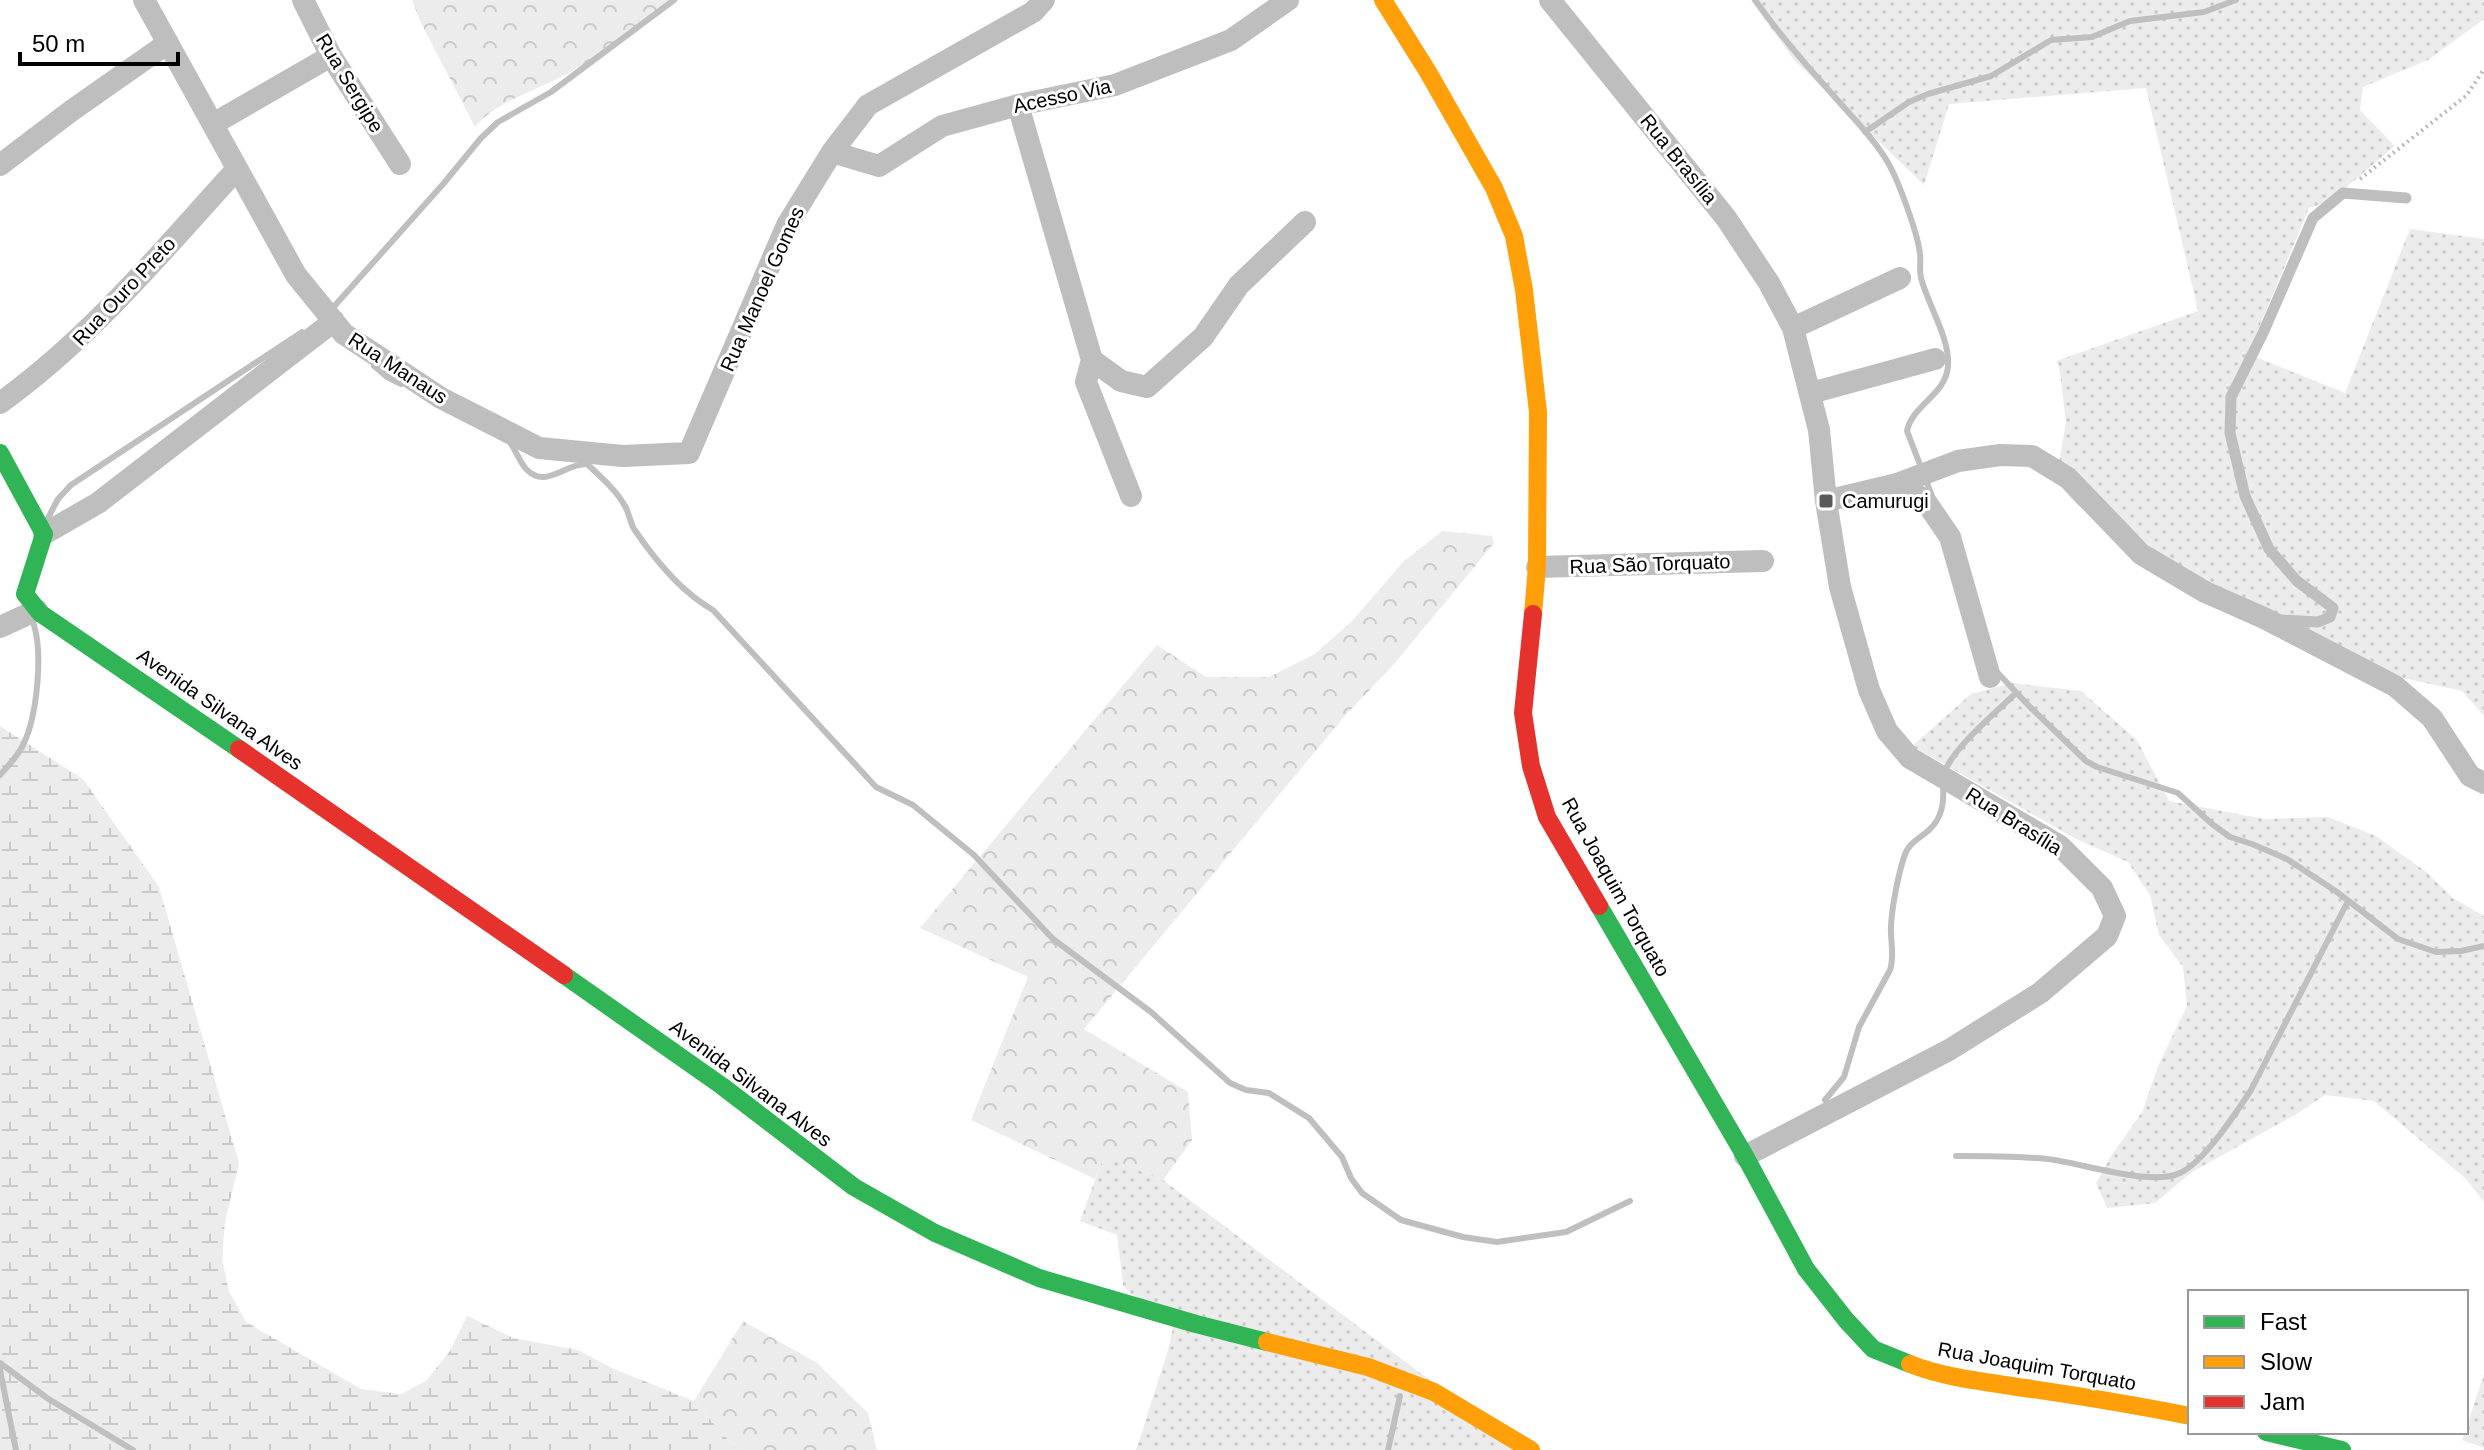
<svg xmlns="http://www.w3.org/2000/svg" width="2484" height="1450" font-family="Helvetica,sans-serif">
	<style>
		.grass { fill: url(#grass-dots) }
		.forest { fill: url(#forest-crowns) }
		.wetland { fill: url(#wetland-marsh) }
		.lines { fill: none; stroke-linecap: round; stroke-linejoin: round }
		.stream { stroke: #bfbfbf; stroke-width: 6 }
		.path { stroke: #b9b9b9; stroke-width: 4; stroke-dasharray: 2 4; stroke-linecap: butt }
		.lane { stroke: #bebebe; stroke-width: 11 }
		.street { stroke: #bebebe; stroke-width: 22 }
		.fast { stroke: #30b455; stroke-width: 18 }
		.slow { stroke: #ff9f0a; stroke-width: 18 }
		.jam { stroke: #e5322d; stroke-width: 18 }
		.poi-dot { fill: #595959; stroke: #fff; stroke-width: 3 }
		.labels { text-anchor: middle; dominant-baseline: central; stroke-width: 6; stroke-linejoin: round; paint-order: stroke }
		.street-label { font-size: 20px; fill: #000; stroke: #fff }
		.poi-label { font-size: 20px; fill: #000; stroke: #fff; text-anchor: start }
	</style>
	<defs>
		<pattern id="grass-dots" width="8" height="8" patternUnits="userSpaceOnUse" patternTransform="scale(2)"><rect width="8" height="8" fill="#ececec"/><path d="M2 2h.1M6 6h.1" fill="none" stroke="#c9c9c9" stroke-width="1.8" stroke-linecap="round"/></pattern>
		<pattern id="forest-crowns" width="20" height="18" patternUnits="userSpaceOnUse" patternTransform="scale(2)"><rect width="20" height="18" fill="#ececec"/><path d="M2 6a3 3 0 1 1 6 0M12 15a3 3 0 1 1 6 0" fill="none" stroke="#c9c9c9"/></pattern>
		<pattern id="wetland-marsh" width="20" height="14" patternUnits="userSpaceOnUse" patternTransform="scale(2)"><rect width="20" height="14" fill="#ececec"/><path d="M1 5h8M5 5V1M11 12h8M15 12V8" fill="none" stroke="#c9c9c9"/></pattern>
	</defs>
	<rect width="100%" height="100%" fill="#fff"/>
	<path class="grass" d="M1751,0H2484V19L2428,60L2363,87L2360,110L2395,146L2329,202L2309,208L2248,354L2345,393L2410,229L2484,239V716L2462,691L2390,675L2186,575L2141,539L2113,530L2076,504L2061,487L2058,469L2066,422L2059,366L2056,361L2198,311L2146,88L1949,104L1924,185L1794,60Z
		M2012,683L2081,691L2137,740L2169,801L2265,819L2328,817L2376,836L2425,871L2453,898L2484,916V1202L2466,1179L2374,1101L2325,1095L2295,1115L2192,1172L2155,1203L2107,1208L2096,1183L2111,1156L2142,1112L2159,1064L2187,1006L2183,967L2159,935L2150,895L2128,862L2076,839L1912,746L1971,694Z
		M1104,1156L1163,1180L1523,1450H1136L1168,1350L1174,1323L1132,1295L1123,1285L1117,1235L1080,1221Z
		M2484,1374V1448L2462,1440Z"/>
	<path class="forest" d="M412,0H679C656,14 636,32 614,46C595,58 575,70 555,80C528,93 494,104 475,127L420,21Z
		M1442,531L1492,536L1494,543L1395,663L1343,718L1084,1029L1188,1092L1192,1140L1163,1180L1104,1157L1095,1179L971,1120L1028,977L920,928L1157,645L1206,677H1269L1315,654L1353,620L1403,562Z
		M743,1321L817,1363L868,1413L877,1450H737L694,1401Z"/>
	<path class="wetland" d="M0,726L83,779L159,887L239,1163L225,1222L222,1260L229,1291L246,1322L361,1389L401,1394L426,1381L450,1351L467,1316L470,1317L513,1338L578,1350L614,1369L694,1401L737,1450H0Z"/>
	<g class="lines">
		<path class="stream" d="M1755,0C1779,34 1805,64 1833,95C1851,116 1873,137 1887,161C1898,179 1918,234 1920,254C1921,262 1919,270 1921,278C1928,305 1950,338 1948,366C1946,395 1912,405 1907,431L1932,496
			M1865,132L1909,102L1928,94L1991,76L2051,40L2092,37L2130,21L2204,12L2236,0
			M330,311L444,183L481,138L498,122L551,92L674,0
			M374,366L387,377L401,384
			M509,441C516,450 519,461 526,469C546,490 565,463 587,464C600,476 616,490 625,506C629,513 630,522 634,529C655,560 681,592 713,610L876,787L913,805L974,855L1053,939L1151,1012L1230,1083L1246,1090L1269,1093L1309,1118L1342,1157L1351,1178L1362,1193L1401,1220L1463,1237L1497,1242L1566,1232L1630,1201
			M48,518L58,499L71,485L302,332
			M1996,671L2029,706L2086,761L2097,767L2178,793L2212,824L2230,837L2252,844L2287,859L2337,892L2398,939L2436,952L2461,951L2484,946
			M1944,773C1954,747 1995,713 2016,693
			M0,775C8,766 18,756 23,745C37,717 43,655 34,625
			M1825,1100L1844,1077L1859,1027L1890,970C1895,955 1890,940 1891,926C1892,906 1898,876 1904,857C1908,843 1919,839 1929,830C1943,817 1944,802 1943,784
			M1956,1156C1987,1156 2017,1156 2048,1159C2082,1163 2151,1187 2180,1173C2204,1162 2236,1113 2251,1090L2348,901
			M0,1363L47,1398L133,1450
			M0,1370L16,1450
			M1388,1450L1400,1396"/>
		<path class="path" d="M2360,179L2467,95L2484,69"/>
		<path class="lane" d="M2280,620L2318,622L2330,617L2333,608L2297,581L2269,549L2245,496L2230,433L2231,397L2263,333L2313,218L2343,193L2406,198"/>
		<path class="street" d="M144,0L296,275L344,334L441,398L539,448L623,456L689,453L787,225L832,152L868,105L1033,12L1044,0
			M303,0L331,56L400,164
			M1550,0L1726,218L1769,283L1793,328L1819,430L1826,501L1840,587L1869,690L1887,731L1910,758L2060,846L2102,888L2115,916L2107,936L2040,993L1949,1050L1745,1156
			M1018,105L1092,360L1086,382L1131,496
			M213,124L331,56
			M832,152L879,166L942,126L1018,105L1115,85L1231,40L1288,0
			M0,165L71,111L168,43
			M1793,328L1900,278
			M1092,360L1121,381L1147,387L1203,337L1239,285L1305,222
			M1811,393L1935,359
			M0,403C91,338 162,251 237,169
			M1897,484L1924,499L1950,537L1990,677
			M1826,501L1897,484L1958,461L2000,455L2032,456L2068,478L2141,554L2205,592L2264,618L2395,686L2432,718L2470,776L2484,783
			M44,534L98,503L334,321
			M1537,567L1763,561
			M0,627L37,610"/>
		<path class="fast" d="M0,453L44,534L25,594L40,613L239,749
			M1599,906L1745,1156L1806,1269L1846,1320L1873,1349L1910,1364
			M564,975L722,1086L854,1187L935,1233L1039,1278L1196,1324L1267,1342
			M2266,1432L2342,1450"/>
		<path class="slow" d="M1383,0L1428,72L1494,188L1514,236L1524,290L1538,412L1537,567L1533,614
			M1267,1342L1368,1367L1434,1392L1531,1450
			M1910,1364C1945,1378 1987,1382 2025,1388C2080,1396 2135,1405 2190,1416"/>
		<path class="jam" d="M1533,614L1523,713L1531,766L1547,817L1599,906
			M239,749L564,975"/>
	</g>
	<rect class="poi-dot" x="1818" y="493" width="16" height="16" rx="4"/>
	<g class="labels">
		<g class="street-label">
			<text transform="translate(350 83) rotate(59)">Rua Sergipe</text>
			<text transform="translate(1062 96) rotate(-12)">Acesso Via</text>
			<text transform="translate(1679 159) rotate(51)">Rua Brasília</text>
			<text transform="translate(762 289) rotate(-66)">Rua Manoel Gomes</text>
			<text transform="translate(124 291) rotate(-47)">Rua Ouro Preto</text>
			<text transform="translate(398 368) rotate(33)">Rua Manaus</text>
			<text transform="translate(1650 564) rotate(-2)">Rua São Torquato</text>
			<text transform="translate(220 709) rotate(35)">Avenida Silvana Alves</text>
			<text transform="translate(2014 821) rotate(32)">Rua Brasília</text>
			<text transform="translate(1616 887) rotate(61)">Rua Joaquim Torquato</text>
			<text transform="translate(751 1083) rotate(37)">Avenida Silvana Alves</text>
			<text transform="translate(2037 1366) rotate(10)">Rua Joaquim Torquato</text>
		</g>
		<g class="poi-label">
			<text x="1842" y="501">Camurugi</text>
		</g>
	</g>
	<rect x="2188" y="1290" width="280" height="144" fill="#ffffff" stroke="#999999" stroke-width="2"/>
	<rect x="2204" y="1316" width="40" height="12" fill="#30b455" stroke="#999999" stroke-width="2"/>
	<text x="2260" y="1330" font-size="24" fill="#000000">Fast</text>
	<rect x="2204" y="1356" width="40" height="12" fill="#ff9f0a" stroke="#999999" stroke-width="2"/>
	<text x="2260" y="1370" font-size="24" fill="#000000">Slow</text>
	<rect x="2204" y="1396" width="40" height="12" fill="#e5322d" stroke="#999999" stroke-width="2"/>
	<text x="2260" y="1410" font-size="24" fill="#000000">Jam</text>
	<path d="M20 52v12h158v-12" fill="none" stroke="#000000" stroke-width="4"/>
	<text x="32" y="52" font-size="24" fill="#000000" stroke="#ffffff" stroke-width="6" paint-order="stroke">50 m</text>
</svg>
